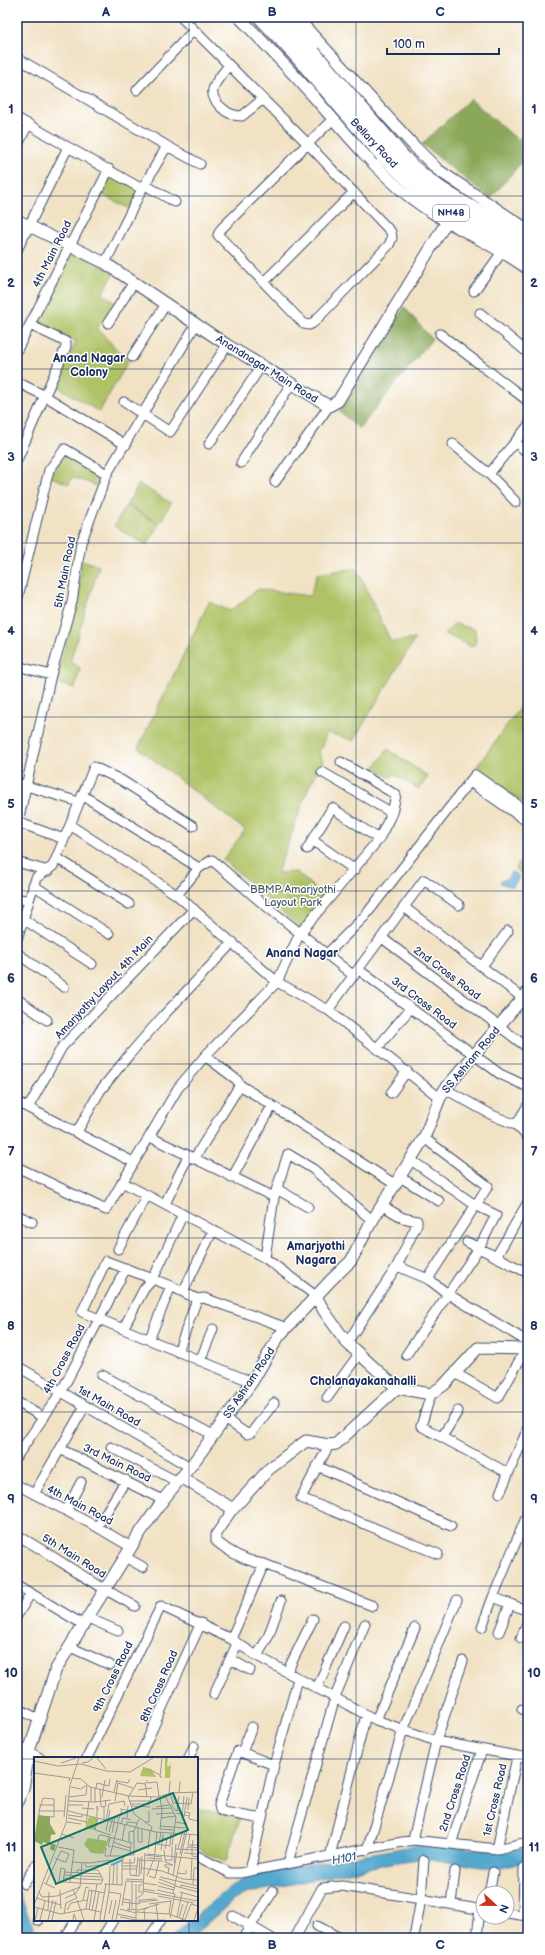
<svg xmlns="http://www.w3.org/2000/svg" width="545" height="1955" font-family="'Balsamiq Sans',sans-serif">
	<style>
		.green { fill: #afc265; stroke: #657862 }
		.forest { fill: #8ba85a; stroke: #536c5c }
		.water { fill: #52a8ce; stroke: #366c96 }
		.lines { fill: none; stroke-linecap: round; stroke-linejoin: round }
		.minor-casing { stroke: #3b4a6d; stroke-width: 11 }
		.tertiary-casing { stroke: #3b4a6d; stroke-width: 13 }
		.trunk-casing { stroke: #3b4a6d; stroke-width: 17 }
		.minor { stroke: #fff; stroke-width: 9 }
		.tertiary { stroke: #fff; stroke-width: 11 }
		.trunk { stroke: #fff; stroke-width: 15 }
		.trunk-bridge-casing { stroke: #3b4a6d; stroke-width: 17; stroke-linecap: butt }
		.trunk-bridge { stroke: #fff; stroke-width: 15 }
		.grid { fill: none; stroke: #1b2f5e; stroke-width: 1; stroke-opacity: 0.55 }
		.labels { text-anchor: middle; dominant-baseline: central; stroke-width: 3; stroke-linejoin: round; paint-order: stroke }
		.shield { fill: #fff; stroke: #5f6d8e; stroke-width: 1 }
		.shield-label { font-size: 10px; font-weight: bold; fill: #1b2f5e }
		.street-label { font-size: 11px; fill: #1b2f5e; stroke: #fff }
		.park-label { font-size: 11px; fill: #475b60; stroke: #fff }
		.neighbourhood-label { font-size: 12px; font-weight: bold; fill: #1b2f5e; stroke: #fff }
		.water-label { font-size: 12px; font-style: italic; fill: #315f8b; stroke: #fff }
		.inset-river { fill: none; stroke: #52a8ce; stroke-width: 2 }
		.inset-road { fill: none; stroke: #9b9a9b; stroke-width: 1 }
		.view { fill: #0f766e; fill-opacity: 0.15; stroke: #0f766e; stroke-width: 2 }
		.inset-edge { fill: none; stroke: #1b2f5e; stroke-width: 2 }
		.neatline { fill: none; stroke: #1b2f5e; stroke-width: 1.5 }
		.grid-label { font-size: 13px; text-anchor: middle; font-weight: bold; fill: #1b2f5e }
	</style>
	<rect width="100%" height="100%" fill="#fff"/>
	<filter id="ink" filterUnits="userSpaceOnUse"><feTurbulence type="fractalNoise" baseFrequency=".025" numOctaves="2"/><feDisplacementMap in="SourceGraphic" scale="8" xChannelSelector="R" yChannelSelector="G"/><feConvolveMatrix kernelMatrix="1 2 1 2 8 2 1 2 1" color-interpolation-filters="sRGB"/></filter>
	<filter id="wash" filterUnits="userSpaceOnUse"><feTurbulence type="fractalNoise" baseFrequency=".012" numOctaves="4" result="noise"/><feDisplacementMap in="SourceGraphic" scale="16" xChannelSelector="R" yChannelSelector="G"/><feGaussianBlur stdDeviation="0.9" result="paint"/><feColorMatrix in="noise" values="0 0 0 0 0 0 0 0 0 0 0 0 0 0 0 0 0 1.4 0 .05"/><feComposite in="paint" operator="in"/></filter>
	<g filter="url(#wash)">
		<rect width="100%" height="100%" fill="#f1e2c4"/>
		<path class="green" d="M111,174L139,190L130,209L101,194Z
			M73,250L114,273L102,294L117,303L97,328L128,362L99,412L57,386L76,341L37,324Z
			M66,454L102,475L97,486L72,477L69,484L51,477L53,471Z
			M139,484L171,503L159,524L127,504Z
			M126,505L159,524L147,545L114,526Z
			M82,560L99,566L70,662L80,668L75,688L56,683L76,603Z
			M357,568L391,642L415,639L353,741L350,739L327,733L319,753L323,761L309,787L277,873L297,872L326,899L300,928L223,859L245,830L138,748L209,602L230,611L258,589L310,596L317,574Z
			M455,624L475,629L476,641L473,647L444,634Z
			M528,696V806L475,769Z
			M388,749L428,777L419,789L394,774L391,778L374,768Z
			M525,855L528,857V866L522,874L515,869Z
			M197,1808L240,1818L226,1861L205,1853L197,1847Z"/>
		<path class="forest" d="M470,99L518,140L528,129V155L490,199L422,144Z
			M404,307L432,339L359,429L339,411Z"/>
		<path class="water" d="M511,872L516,874L519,878L512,887L500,883L501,880L507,879Z
			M424,1844L506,1852L526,1847L528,1860L495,1869L423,1858L386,1864L245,1894L234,1900L190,1938H171L191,1920H197V1915L231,1887L250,1875Z
			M17,1889L38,1938H25L17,1920Z"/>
	</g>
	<g filter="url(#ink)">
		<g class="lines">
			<defs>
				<path id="minor" d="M181,17L308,144L391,232L392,238L389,245L313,323L309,325L304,324L218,235L221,229L333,119
					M17,58L167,146L142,189L17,118
					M229,65C217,81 203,92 222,108C228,114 234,116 242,116L263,99
					M137,90L193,31
					M167,146L200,164
					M17,147L28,124
					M145,185L175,202
					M17,250L68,147
					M105,263L142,189
					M264,282L354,192
					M474,291L502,252
					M480,313L528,353
					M108,323L134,282
					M440,334L528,401
					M17,350L109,169
					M132,357L166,304
					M17,382L45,396L126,445
					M124,402L170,432L227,345
					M515,442L528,453
					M209,444L262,365
					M453,444L489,474L516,502
					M17,460L66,347V342L30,325
					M241,463L291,384
					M489,474L528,426
					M275,482L329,406
					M17,601L49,470L65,449L107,474
					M17,666L51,675
					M322,772L392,813
					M470,782L528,822
					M17,783L79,802
					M82,795L199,868
					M17,822L64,839
					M18,822L51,675L72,602L81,543L107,474L196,324
					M70,825L177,895L277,982L328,1010L440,1098
					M312,840L355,870
					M307,849L332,808L379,839
					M57,858L129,904
					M17,862L48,871
					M33,885L109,934
					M177,895L199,868L212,860L261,902L354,976
					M17,898L29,901
					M404,907L528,1002
					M23,919L92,964
					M382,938L528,1048
					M17,939L36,878L53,866L94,767L121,780L193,826
					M17,953L64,987
					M326,955L365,916L475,775L528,812
					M482,966L508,931
					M359,970L500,1074L528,1087
					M17,999L47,1020
					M328,1010L424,880L459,905
					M17,1020H18L17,1023
					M377,1048L410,1009
					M205,1056L237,1080L240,1085L396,1185
					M445,1089L492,1115L516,1125L528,1137
					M391,1093L407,1071
					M17,1102L133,1162
					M28,1108L62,1047L194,909
					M516,1125L528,1105
					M77,1132L100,1091L129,1055L163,1016L233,942
					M150,1137L274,1197L265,1258
					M424,1138L488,1186L428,1279
					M194,1159L240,1085
					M17,1167L106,1210L178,1088L205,1056L277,982L300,933L379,839L392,813L396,795L341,762
					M400,1177L439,1201
					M232,1178L272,1106
					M122,1182L265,1258L316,1296
					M277,1189L308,1207
					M274,1197L288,1154L313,1169L373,1221
					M165,1204L188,1156
					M17,1215L32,1222
					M467,1242L528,1273
					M118,1249L147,1195
					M496,1257L528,1202
					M397,1266L428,1279L448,1294L479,1248L496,1215L475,1205L411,1160
					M183,1292L213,1230
					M123,1329L144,1289L153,1279L183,1214
					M149,1340L171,1286
					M347,1343L397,1266L417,1224V1221L403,1218L383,1206
					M178,1352L197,1299
					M406,1355L448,1294L528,1342
					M200,1361L213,1329
					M17,1366L190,1467
					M455,1373L498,1398L526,1349
					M102,1375L213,1435
					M252,1382L82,1312L106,1261L171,1286L197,1299L204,1298L287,1328
					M431,1394L421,1426L508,1473
					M327,1398L359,1354
					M17,1402L44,1418
					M225,1419L247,1434L252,1432L274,1403
					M442,1437L458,1411
					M329,1445L301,1498L438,1554
					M111,1447L178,1482
					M60,1449L163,1500
					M17,1456L61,1392L126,1268
					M317,1466L451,1526
					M17,1485L97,1527L131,1547
					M500,1493L528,1428
					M34,1494L85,1406
					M66,1511L81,1482
					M97,1527L126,1480
					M17,1535C57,1558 94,1585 135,1606
					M125,1557L143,1567
					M264,1564L373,1606
					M17,1585L84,1625
					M493,1597L528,1513
					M17,1616L31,1593
					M88,1618L118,1631
					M482,1627L493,1597L528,1611
					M499,1632L510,1604
					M521,1638L528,1621
					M231,1639L264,1564C246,1561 230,1553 216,1541V1534L233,1509
					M70,1647L110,1665
					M257,1656L268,1637L281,1601
					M230,1659L250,1670
					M287,1672L313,1619
					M317,1688L344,1626
					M214,1694L237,1644
					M17,1708L40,1720
					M522,1709L528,1711
					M376,1720L415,1628
					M17,1745L40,1758
					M242,1752L252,1727
					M87,1758L161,1606L231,1639L257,1656L376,1720L436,1741L528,1758
					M139,1758L201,1623
					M189,1758L194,1746
					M262,1819L224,1812L220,1810L219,1805L238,1751L274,1765
					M413,1840L436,1741L463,1661
					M451,1844L482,1750
					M497,1849L517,1757
					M367,1850L403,1730L457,1600
					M197,1856L230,1873H240L413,1840L497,1849L528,1842
					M330,1856L366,1715
					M288,1863L335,1697L365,1624
					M250,1871L274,1765L298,1679
					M24,1884L35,1866
					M489,1893L493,1872
					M451,1904L455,1871
					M507,1913L527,1916
					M523,1915L524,1868
					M233,1916L271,1938
					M38,1921L39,1920
					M317,1926L340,1938
					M65,1938L76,1920
					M102,1938L113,1920
					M149,1938L161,1920
					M243,1938L273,1891
					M295,1938L322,1888L342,1886L421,1899L424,1860
					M414,1938L421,1899L483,1910
					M477,1938L480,1909"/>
				<path id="tertiary" d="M239,17C267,46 295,75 321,105C348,136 374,167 405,193C442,224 489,240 528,269
					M296,17L415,147L438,170L528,230
					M17,220L105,263L227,345L329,406L338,401L452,213
					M316,1296L324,1311L347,1343L397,1388
					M181,1477L233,1509L269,1469L306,1441L329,1445L336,1444L397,1388L431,1394L444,1385L478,1348L528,1349
					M17,1802L23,1789L29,1751L56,1669L138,1536L163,1500L193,1463L252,1382L279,1336L331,1280L351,1261L369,1226L424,1138L440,1098L445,1089L528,992"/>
				<path id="trunk" d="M261,17L303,62
					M280,17L313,53
					M392,145C426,190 482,212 528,241
					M383,155C404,175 427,197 451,213C476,229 503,241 528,258"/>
			</defs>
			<use href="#minor" class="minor-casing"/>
			<use href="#tertiary" class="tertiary-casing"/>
			<use href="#trunk" class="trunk-casing"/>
			<use href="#minor" class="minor"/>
			<use href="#tertiary" class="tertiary"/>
			<use href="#trunk" class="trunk"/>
			<defs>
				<path id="trunk-bridge" d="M313,53L392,145
					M303,62L383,155"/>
			</defs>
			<use href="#trunk-bridge" class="trunk-bridge-casing"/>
			<use href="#trunk-bridge" class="trunk-bridge"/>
		</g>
	</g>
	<path class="grid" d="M189,17V1758M356,17V1938M17,196H528M17,369H528M17,543H528M17,717H528M17,891H528M17,1064H528M17,1238H528M17,1412H528M17,1586H528M17,1759H35M197,1759H528M189,1920V1938"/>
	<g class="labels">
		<rect class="shield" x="433" y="205" width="36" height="16" rx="3"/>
		<g class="shield-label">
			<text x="451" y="213">NH48</text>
		</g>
		<g class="street-label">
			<text transform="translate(374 143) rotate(47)">Bellary Road</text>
			<text transform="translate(52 254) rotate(-63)">4th Main Road</text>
			<text transform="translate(267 369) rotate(32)">Anandnagar Main Road</text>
			<text transform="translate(65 572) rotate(-79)">5th Main Road</text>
			<text transform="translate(447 973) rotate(37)">2nd Cross Road</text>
			<text transform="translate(104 987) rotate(-47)">Amarjyothy Layout, 4th Main</text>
			<text transform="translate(424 1003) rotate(37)">3rd Cross Road</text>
			<text transform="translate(471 1060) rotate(-50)">SS Ashram Road</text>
			<text transform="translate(64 1359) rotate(-62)">4th Cross Road</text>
			<text transform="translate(249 1383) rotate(-56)">SS Ashram Road</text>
			<text transform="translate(109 1406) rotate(30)">1st Main Road</text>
			<text transform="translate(117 1463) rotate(26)">3rd Main Road</text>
			<text transform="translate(80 1505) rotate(28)">4th Main Road</text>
			<text transform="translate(74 1556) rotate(32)">5th Main Road</text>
			<text transform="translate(113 1677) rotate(-64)">9th Cross Road</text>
			<text transform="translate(159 1686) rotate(-66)">8th Cross Road</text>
			<text transform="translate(455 1793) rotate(-72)">2nd Cross Road</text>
			<text transform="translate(495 1800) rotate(-77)">1st Cross Road</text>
		</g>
		<g class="park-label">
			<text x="293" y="889">BBMP Amarjyothi<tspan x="293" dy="13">Layout Park</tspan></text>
		</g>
		<g class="neighbourhood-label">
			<text x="89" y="358">Anand Nagar<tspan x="89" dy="14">Colony</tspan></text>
			<text x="302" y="953">Anand Nagar</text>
			<text x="316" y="1246">Amarjyothi<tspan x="316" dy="14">Nagara</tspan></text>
			<text x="363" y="1381">Cholanayakanahalli</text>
		</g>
		<g class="water-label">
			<text transform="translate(344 1859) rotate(-10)">H101</text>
		</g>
	</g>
	<g transform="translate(34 1757)">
		<rect width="164" height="164" fill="#f1e2c4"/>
		<path d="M131,1H134L133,9H136L137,5L136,21H131ZM109,10L117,12L122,20L106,19ZM55,60L64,61L61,73L51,71ZM74,80L76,81L69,97L57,96L50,87L54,81L73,84Z" fill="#afc265"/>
		<path d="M4,58L16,60V67L22,77L17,78L16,86L22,88L20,94L16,92L17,88L9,85L8,88L0,84Z" fill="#8ba85a"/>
		<path class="inset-river" d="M77,108L89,103"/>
		<path class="inset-road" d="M63,1L72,12M128,1L126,20H128M0,4L24,9L47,7L72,14L96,15L119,1M27,6L42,1M48,6L54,5L59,1M115,12L126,18M0,16L36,21L35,24M38,21L47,22L56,30L95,39L124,40L137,36L164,35M113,23V26L123,25L125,40M82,24L94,26L96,22M111,25L113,40M37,30L47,32L53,28M57,30V45M61,31V45M62,31L63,26L75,29L76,22M66,32L67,50L72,49L71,43M104,33L118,31M80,35L83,23M136,36L139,46L157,47L159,35M145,36L146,24M135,37L136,24M94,39L100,57L118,70L117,74M95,39L103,26L111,27M131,39L142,60L138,88M35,40L52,38L53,29M68,40L71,23M126,40L128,54L126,72L140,73M35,44L61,45L77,43M81,44L84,26L99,31M95,44H117M96,47H116L117,40M137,47L141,53L146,54M5,48H20M34,48H49M97,49L116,50M122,50L135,48M48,51L60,52M86,52L98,54M118,52L137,51M143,53L145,39M154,53L155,41M5,54V59L20,60V42L9,41L5,54H30M34,54L122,75L164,78M142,56L155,59L156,56L151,55M122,57L140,56M34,58L48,60V57M155,59V62L164,64M30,60L32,38M63,60V49L64,53M148,60L150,39M150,60L153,40M34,61L53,65M64,61L61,73L77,78M93,61L94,49M127,61L142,59M70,63V49M72,63L75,47L90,44L91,49M33,65L47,67M111,65H115V54M141,65L153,67M52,67L55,44M83,67L88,53M87,67L89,61L97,63M93,68V65L103,66M126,69L151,71M104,71V85H108V72M72,74L76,53M75,75L79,60M78,76L81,60L84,61M28,77L40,81M156,78L154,88H164M77,80L74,89L77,90M129,81L133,82L131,92M64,83L65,78H68L98,86M88,84L91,67M79,85L96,91M95,85V75L100,74M122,87L136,89L137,77M125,87L127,75M78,89L96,94M24,90L40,93L36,125M72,91L71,99H90M164,91L158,90V99L164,100M114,92L116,74M141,92L164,93M144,92L148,76M127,93L129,77M130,93L131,103H138V89M153,94V90H158L159,83M150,96L164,97M113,97L164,102M146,97L151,74M96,98H100V74L105,62M111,98L128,100M76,99L84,67M113,101L128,102M96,102V118M103,103L129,104M120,104L123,75M38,105L56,106L77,103M51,106L52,110L75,107M88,106H100L101,100M140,106L142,87M131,107V110L135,111L134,117M131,108H139L131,105L132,103M88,109H104M108,111L128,114L149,122L164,123M88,112H103M30,115L66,117M143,116L152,117V113M107,117L108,99M30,118L68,120M96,118L105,119L106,101M102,119L104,100M113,119L119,104M115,119L121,121L125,104M139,119L143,95M126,120L164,129M29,121L69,123M92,122L110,123M125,122L141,128M157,122L158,101M29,125L31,112L27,111L25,124L29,125L63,127H67L69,122L64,113H43V116M98,125V151M124,125L141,131M10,126L21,131M109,126L123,128M12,127L18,113L23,102L27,94L35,97L32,105H31L23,102L21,101M70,127L88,128V106L90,98H96L97,86M102,127V163M159,127L160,111H164M79,128L80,108M83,128V107M124,129L140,133M141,129L164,135M147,130V128L164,132M109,132L121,134M26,133L27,152M123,133L141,137L136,161M109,134L164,144M5,135L8,140L23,139L46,130L48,106M75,135L87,137M108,135H105V128H108M146,135L164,140M139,136L153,73M124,139L160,146M2,141L27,148M31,141L41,137L46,130M89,142L96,143L95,154M102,142L109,137L111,96M43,143L50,163M49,143L52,130L55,131M89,145L105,147L106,145L124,143M105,147V143L122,142M115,147L137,144M122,147L124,163M0,148L32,66L36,28L45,1M88,149L92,124L109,125M0,150L27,157L52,152L67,155L66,163M52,152L55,133L71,136M86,152L102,156M93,152L105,153L125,147M14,153L15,135M33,153L37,146L53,143M55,153L58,134M58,154L63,127M67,155L72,127M102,155L135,157L151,163L157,147L164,149M30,157L32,146L43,141L39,133M75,157L78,143M83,157L102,161M135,157L137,143M86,160L102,163M143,160L148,136M145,161L149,147M1,163L4,151M6,163L11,144M14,163L19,143M18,163L22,144M39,163L40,157L42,163M60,163L65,135M70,163L75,135L76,109M78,163L82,143M82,163L87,137M102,163H131M111,163L110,152L114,151M148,163L154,145M160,163L164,151"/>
		<path class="view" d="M139,36L154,73L22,127L7,90Z"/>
		<rect width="164" height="164" class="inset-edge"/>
	</g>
	<rect width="545" height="1955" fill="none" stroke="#fff" stroke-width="44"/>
	<g transform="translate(495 1905) rotate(112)"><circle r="19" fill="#ffffff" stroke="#a4acbf"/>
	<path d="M0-3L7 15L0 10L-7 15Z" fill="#c8321e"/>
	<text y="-6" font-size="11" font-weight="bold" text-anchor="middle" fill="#1b2f5e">N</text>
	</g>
	<path d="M387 48v6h112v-6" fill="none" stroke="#1b2f5e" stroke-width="2"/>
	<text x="393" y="48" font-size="12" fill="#1b2f5e" stroke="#ffffff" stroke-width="3" paint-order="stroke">100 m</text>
	<rect x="22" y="22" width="501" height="1911" class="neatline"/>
	<g class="grid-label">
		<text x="106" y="16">A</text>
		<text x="272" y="16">B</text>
		<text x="440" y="16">C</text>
		<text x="11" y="113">1</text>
		<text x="534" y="113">1</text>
		<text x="11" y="287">2</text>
		<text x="534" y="287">2</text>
		<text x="11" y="461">3</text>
		<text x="534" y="461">3</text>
		<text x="11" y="635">4</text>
		<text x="534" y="635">4</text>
		<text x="11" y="808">5</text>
		<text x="534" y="808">5</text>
		<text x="11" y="982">6</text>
		<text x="534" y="982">6</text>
		<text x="11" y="1156">7</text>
		<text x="534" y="1156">7</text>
		<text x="11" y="1330">8</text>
		<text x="534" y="1330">8</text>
		<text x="11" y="1503">9</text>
		<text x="534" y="1503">9</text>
		<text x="11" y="1677">10</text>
		<text x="534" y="1677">10</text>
		<text x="11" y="1851">11</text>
		<text x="534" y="1851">11</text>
		<text x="106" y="1949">A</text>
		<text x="272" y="1949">B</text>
		<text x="440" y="1949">C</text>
	</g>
</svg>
